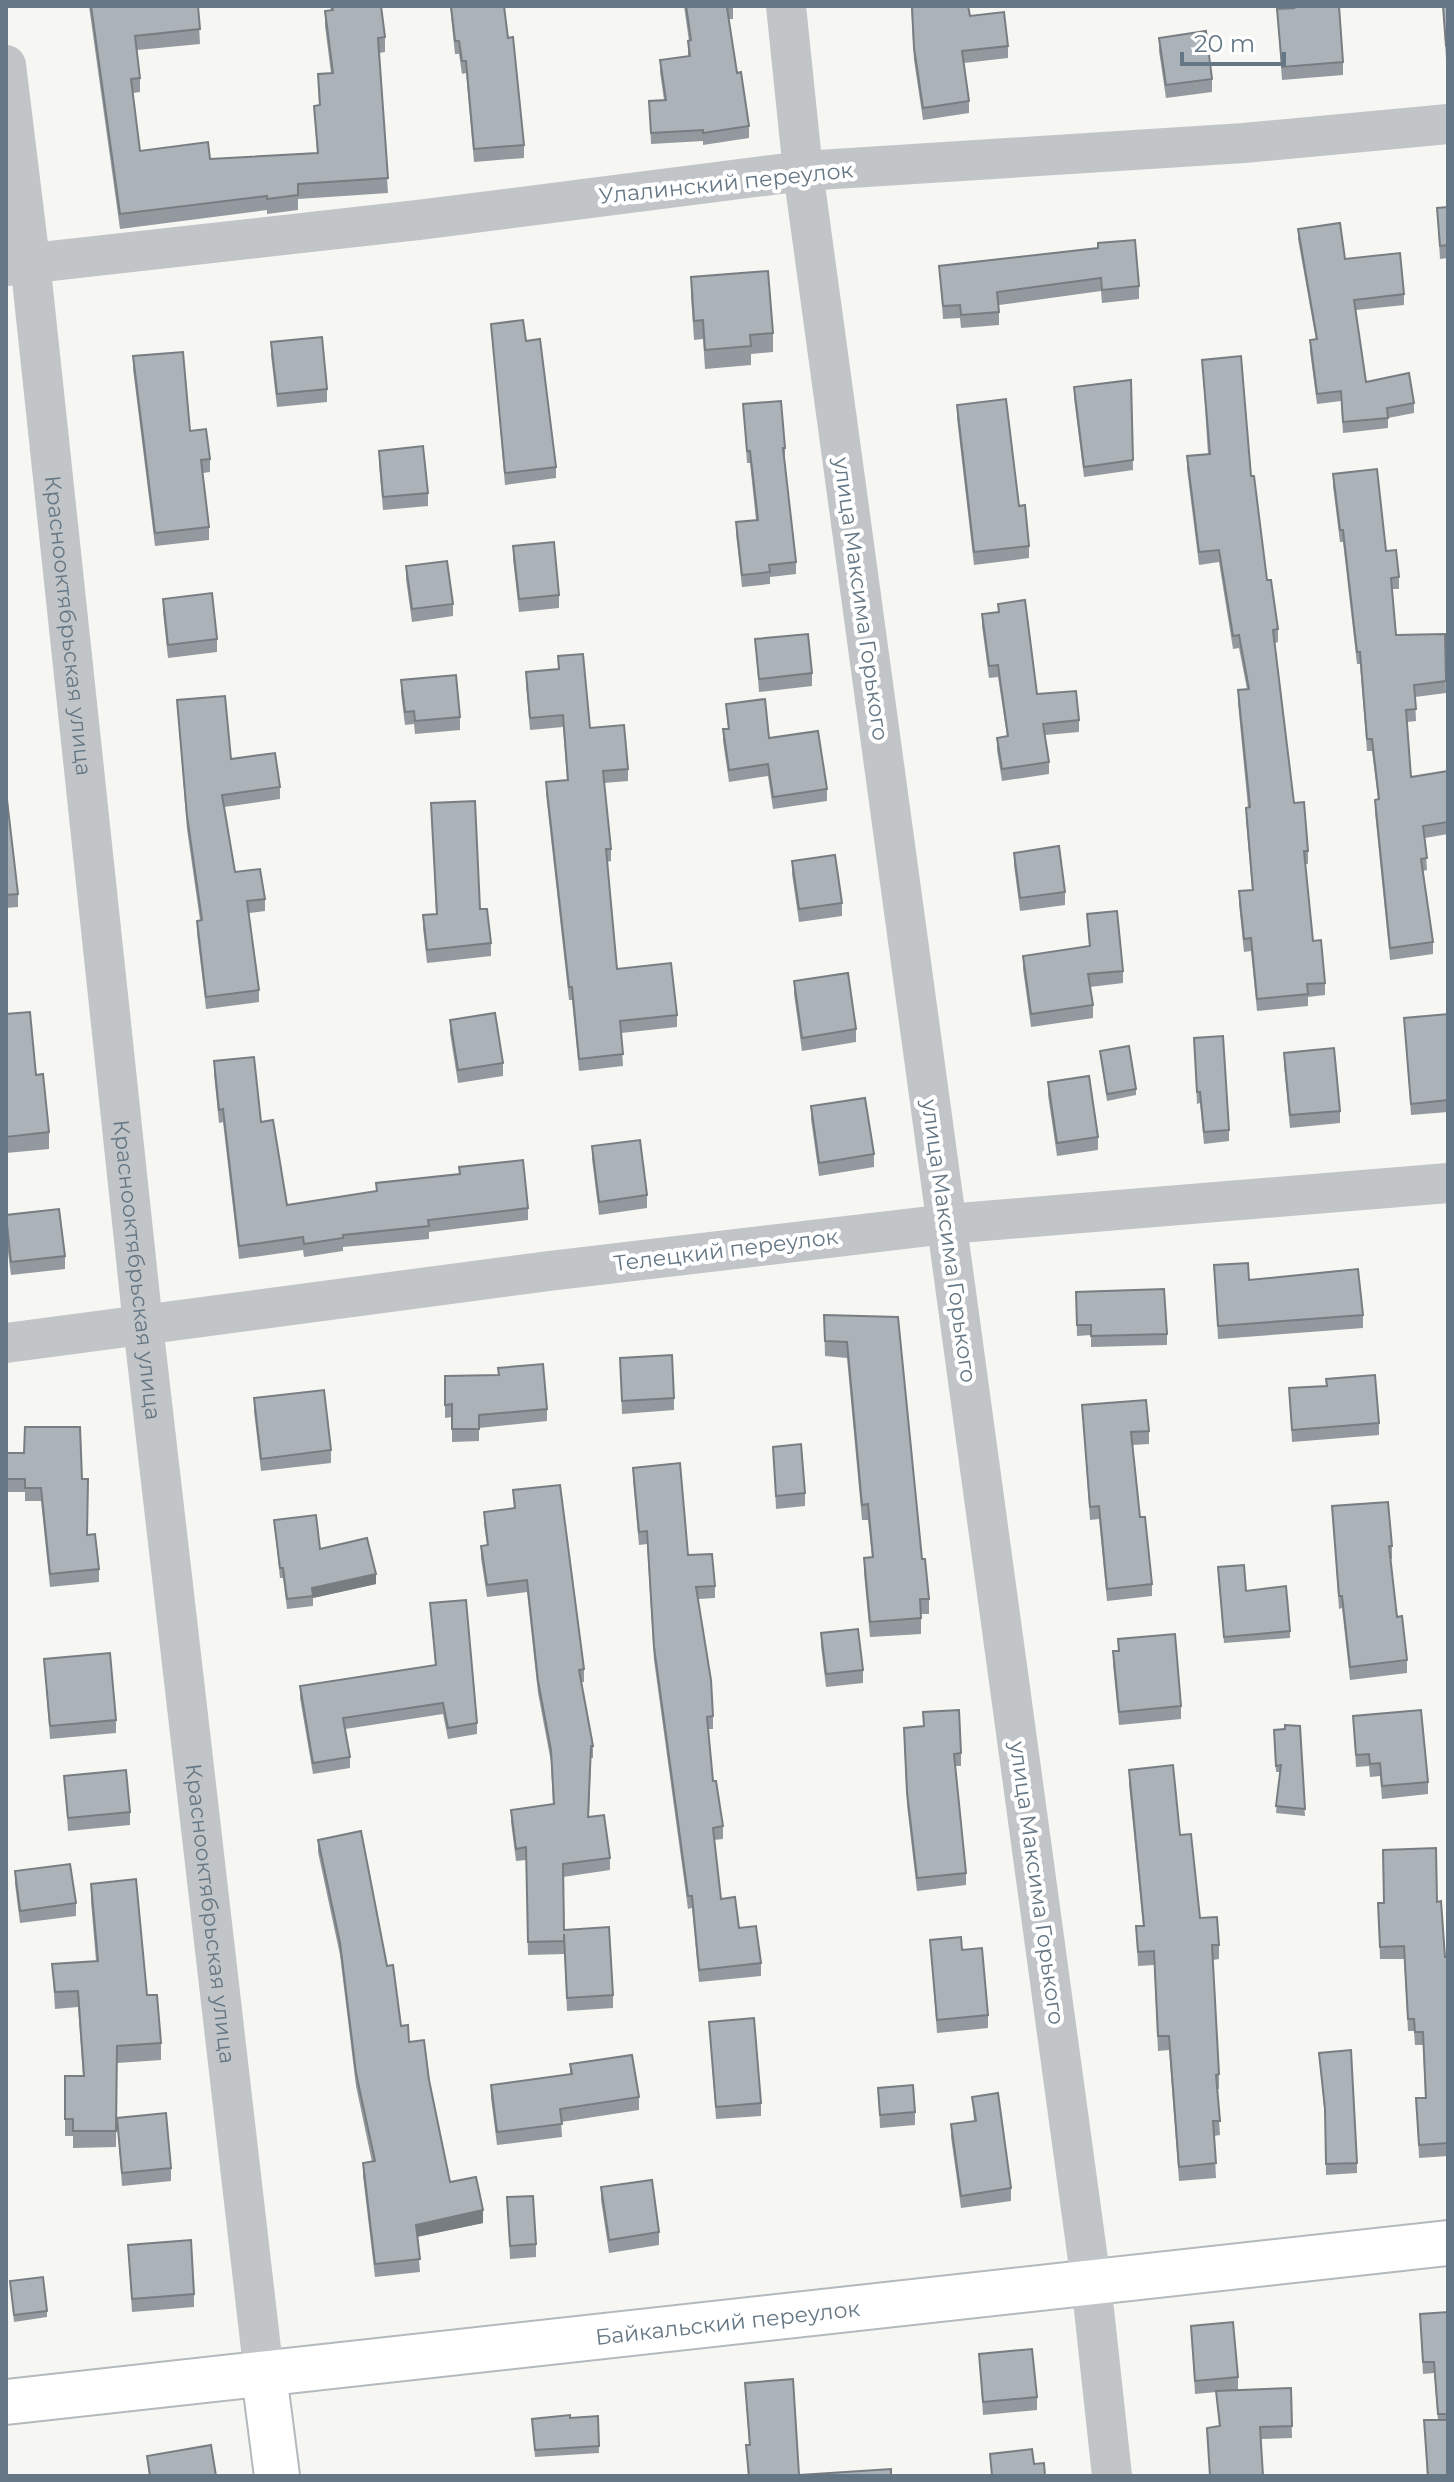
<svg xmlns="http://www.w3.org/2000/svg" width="1454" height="2482" font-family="Montserrat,sans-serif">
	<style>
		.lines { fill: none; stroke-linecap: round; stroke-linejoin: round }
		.secondary-casing { stroke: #b3b9bd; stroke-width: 48 }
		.minor { stroke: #c1c5c8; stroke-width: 40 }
		.secondary { stroke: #fff; stroke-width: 44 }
		.wall { fill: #93999e }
		.shaded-wall { fill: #787d81 }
		.building { fill: #abb2b8; stroke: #787d81; stroke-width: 2 }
		.labels { text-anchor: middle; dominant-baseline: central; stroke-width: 8; stroke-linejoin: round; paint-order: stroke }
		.street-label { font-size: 22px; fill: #657784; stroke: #fff }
	</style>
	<rect width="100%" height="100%" fill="#f6f6f3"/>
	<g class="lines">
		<defs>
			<g id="secondary">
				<path d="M264,2375L277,2476"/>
				<path id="s2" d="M6,2402L1448,2243"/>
			</g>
		</defs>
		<use href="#secondary" class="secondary-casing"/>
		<g class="minor">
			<path d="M786,6L803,171L1091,2282L1112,2476"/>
			<path id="s1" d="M6,65L30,261L143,1325L264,2375"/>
			<path d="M6,266L418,220L803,171L1244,143L1448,124"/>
			<path d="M6,1343L549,1271L947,1224L1448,1183"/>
		</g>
		<use href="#secondary" class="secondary"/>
	</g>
	<path class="wall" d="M89,6H198L200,44L137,50L140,78V92L133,93L140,151L210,159L317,153L314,106L319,105L318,74L331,73L325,26V11L331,10L330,6H381L385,37V52L379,53L388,193L298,199V210L267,214V210L120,229Z
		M450,6H504L524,145V158L474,162L466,73L462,74L459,54H455Z
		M684,6H733V19H728L737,73L749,126V138L703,145V141L651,144L649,101L664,100L660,72V60L688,56V41H689Z
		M911,6H968L970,16L1008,46V58L964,63L969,101V113L923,120L914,60Z
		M1443,6H1448V59H1446Z
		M1277,9L1343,62V75L1282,80Z
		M1159,38L1212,79V92L1166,98L1159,51Z
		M1448,207V258L1440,259L1437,208Z
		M1298,229L1404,294V305L1356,310L1366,382L1414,403V413L1388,418V428L1343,433L1341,401L1317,404L1310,351V340H1316L1298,239Z
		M1098,248L1139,286V299L1102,303L1101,291L999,305V325L961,328L960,318L943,319L939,266Z
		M691,277L773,333V352L751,354V365L705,369L703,339L694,340L691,296Z
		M491,324L556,467V478L505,485Z
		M271,342L327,389V402L277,407L271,355Z
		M133,356L210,459V472L203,473L209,527V540L155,546L133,369Z
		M1202,360L1251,476L1267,580L1278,629V642L1275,643L1294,803L1308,851V864H1305L1313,941L1325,983V995L1308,997V1006L1257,1011L1251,951L1244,952L1239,904V891L1252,890L1246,820V808L1248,807L1238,703V690L1247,689L1239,648L1233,649L1219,562L1199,565L1187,469V456L1208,454Z
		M1131,380L1133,470L1084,477L1074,398V387Z
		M743,404L785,448V460H784L796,562V574L770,577V584L742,587L736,534V522L756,520L750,463H747Z
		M957,405L1019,506L1029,546V558L974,565L957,418Z
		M379,451L428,493V506L383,510L379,464Z
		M1333,474L1386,551L1399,577V589H1392L1396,635L1445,634L1446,693L1415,697L1416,721L1407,722L1411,777L1448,771V834L1425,838L1427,870L1423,871L1433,942V954L1390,960L1375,812V800L1378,799L1372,751H1367L1360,664H1357L1343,542H1340L1333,486Z
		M513,546L559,595V608L519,612L513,559Z
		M406,566L453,604V616L412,622L406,579Z
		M163,599L217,639V652L168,658L163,612Z
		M998,604L1037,694L1079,720V732L1045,735L1049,762V774L1002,781L997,750V738L1007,736L998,677L989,678L982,626V614L998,612Z
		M755,639L812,673V686L759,692Z
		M558,656L590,728L628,769V781L604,783L611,849V861L607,862L617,969L677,1015V1027L621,1033L623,1066L579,1071L572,1000H569L546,794V782L567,780L563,727L530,730L526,684V672L558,669Z
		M401,680L460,717V730L415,734L414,724L405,725L401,693Z
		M177,700L231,759L280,787V799L224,807L235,872L265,899V911L249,913L259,990V1002L206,1009L197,933V921L200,920L187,829Z
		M726,704L769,738L827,789V801L773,809L768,776L729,782L723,741V729H728Z
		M6,791L18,894V907L6,908Z
		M431,803L480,909L491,943V956L427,963L423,928V915L436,914Z
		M1014,853L1065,892V905L1020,911L1014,865Z
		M792,861L842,903V916L799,922L792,874Z
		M1087,914L1123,971V983L1090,987L1093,1005V1018L1031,1027L1023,969V956L1089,946Z
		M794,981L856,1029V1042L802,1051L794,994Z
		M6,1014L36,1075L49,1132V1149L6,1153Z
		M1448,1014V1112L1411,1115L1404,1018Z
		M450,1020L503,1063V1076L458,1083L450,1033Z
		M1194,1038L1229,1130V1141L1204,1144L1200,1103L1197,1104Z
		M1100,1051L1136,1089V1095L1107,1101Z
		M1284,1053L1340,1111V1123L1290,1128L1284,1065Z
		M214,1061L261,1122L287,1205L376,1192V1183L459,1174V1167L528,1208V1220L429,1232V1239L343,1247V1251L304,1257L303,1250L239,1259L223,1122L219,1123L214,1074Z
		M1048,1082L1098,1137V1150L1057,1156L1048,1095Z
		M811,1106L874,1154V1167L819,1176L811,1119Z
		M592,1146L647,1195V1208L599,1215L592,1159Z
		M6,1215L65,1256V1269L11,1275L6,1237Z
		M1214,1265L1249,1280L1363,1315V1328L1218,1339Z
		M1076,1292L1167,1334V1345L1091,1347V1335L1077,1336Z
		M824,1315L898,1317L922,1559L929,1599V1614H921V1634L870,1637L864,1573V1558L872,1557L868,1520H862L847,1358L825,1356Z
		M620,1358L674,1398V1410L622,1414Z
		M445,1376L547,1409V1421L479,1428V1441L452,1442V1417L445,1418Z
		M1289,1388L1379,1423V1435L1292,1442Z
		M254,1398L331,1450V1463L261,1471L254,1411Z
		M1082,1405L1149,1431V1444L1133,1445L1140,1517L1152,1584V1596L1107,1601L1099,1519L1090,1520Z
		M773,1447L805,1493V1506L776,1509Z
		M6,1453L82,1479L87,1534L99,1569V1582L50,1587L41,1501H25V1492H6Z
		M633,1468L688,1555L715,1586V1598L698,1599L713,1716V1729H708L713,1781L723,1826V1839L714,1840L721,1899L761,1963V1976L699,1982L692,1908L688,1909L654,1660L647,1544L639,1545L633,1480Z
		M513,1490L584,1669V1682H581L593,1746V1758H591L589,1817L610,1858V1870L563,1877L564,1930L613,1995V2008L567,2011L564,1948V1954L528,1955L526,1860L516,1861L511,1822V1810L553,1804L551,1762L538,1693L527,1592L487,1597L481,1558V1546L487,1545L484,1524V1512L514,1509Z
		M1332,1506L1392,1546V1559H1390L1397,1617L1407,1660V1673L1350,1680L1342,1608L1339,1609Z
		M274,1520L320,1549L376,1584L313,1598V1606L287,1609L283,1578H280Z
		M1218,1573L1246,1591L1290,1631V1638L1224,1643Z
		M430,1603L477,1723V1734L448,1739L443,1714L345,1729L350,1757V1768L313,1774L300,1698V1686L435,1665Z
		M821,1633L863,1670V1683L826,1687L821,1646Z
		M1118,1639L1181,1706V1719L1119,1725L1113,1664V1651H1118Z
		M44,1659L116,1720V1733L50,1739Z
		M923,1712L961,1753V1766H955L966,1873V1885L917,1891L907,1805L904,1740L923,1726Z
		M1353,1716L1428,1782V1794L1382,1799L1380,1776L1370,1777L1369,1766L1356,1767Z
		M1300,1726L1305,1816L1276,1813L1280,1772H1276L1274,1730Z
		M1129,1770L1180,1835L1200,1918L1219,1945V1959L1213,1960L1219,2074V2089H1217L1220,2135L1214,2136L1216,2178L1179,2181L1169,2050L1158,2051L1154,1965L1138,1966L1136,1926H1143L1129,1784Z
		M64,1776L130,1812V1825L68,1831Z
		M318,1840L387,1966L401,2026L429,2080L450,2182L483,2223L417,2237L420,2272L375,2277L363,2176V2163L372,2162L356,2086L340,1955L318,1852Z
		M15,1871L76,1903V1916L20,1923L15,1884Z
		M91,1884L147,1995L161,2043V2060L117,2063L116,2147L73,2148V2136H65V2076H83L78,2007L55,2009L52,1964L96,1961L91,1901Z
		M1437,1902L1445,1957H1448V2156L1419,2158L1416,2098H1425L1423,2045H1415L1414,2031H1408L1404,1959H1380L1378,1903Z
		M930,1940L962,1950L988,2015V2028L937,2033Z
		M709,2022L761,2103V2116L716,2119Z
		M1319,2053L1357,2163V2173L1326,2175L1325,2119Z
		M570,2064L639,2097V2110L561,2122L562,2137L497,2145L491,2098V2085L570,2075Z
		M878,2088L915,2112V2125L880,2128Z
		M972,2097L1011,2188V2201L961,2208L951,2137V2124L974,2121Z
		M117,2118L171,2168V2181L122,2186Z
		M601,2187L659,2232V2245L609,2253L601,2200Z
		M507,2197L536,2244V2257L510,2259Z
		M128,2245L194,2294V2307L132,2312Z
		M10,2281L47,2311V2317L14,2322Z
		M1448,2312V2476H1427L1424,2420H1438L1434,2373L1423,2374L1420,2314Z
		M1191,2326L1238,2377V2390L1226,2391L1291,2388L1292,2438L1261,2439L1263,2476H1210L1207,2428L1219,2426L1216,2392L1195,2394Z
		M979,2354L1037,2397V2410L983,2415Z
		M745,2383L799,2475L891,2476H748L746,2445H749Z
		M598,2416L599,2453L535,2457L532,2419Z"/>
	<path class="shaded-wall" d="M376,1574V1584L313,1598L312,1588Z
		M483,2210V2223L416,2237V2225Z"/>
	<path class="building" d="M91,6H198L200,29L135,36L140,78L131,79L140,151L208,142L210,159L318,153L314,106L320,105L318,74L333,73L325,11L333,10L332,6H381L385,37L378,38L388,178L298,184V195L267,199V196L120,214Z
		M451,6H504L508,38L513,37L524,145L474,149L466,61H462L459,41H455Z
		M686,6H733L727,8L737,73L741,72L749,126L703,133V130L651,133L649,101L666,100L660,60L690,56L688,41L691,40Z
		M912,6H968L970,16L1004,12L1008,46L962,51L969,101L923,108L914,48Z
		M1293,6H1339L1343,62L1282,67L1277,9L1294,8Z
		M1443,6H1448V46H1446Z
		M1206,31L1212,79L1166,85L1159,38Z
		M1448,207V245L1440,246L1437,208Z
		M1340,223L1345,259L1400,253L1404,294L1354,300L1366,382L1409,373L1414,403L1387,408L1388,418L1343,422L1341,391L1317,394L1310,340L1317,339L1298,229Z
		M1135,240L1139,286L1102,290L1101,278L997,292L999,312L961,315L960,305L943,306L939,266L1098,248V243Z
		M768,271L773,333L750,335L751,346L705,350L703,320L694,321L691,277Z
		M523,320L526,341L540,339L556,467L505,473L491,324Z
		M322,337L327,389L277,394L271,342Z
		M183,352L190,431L206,429L210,459L201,460L209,527L155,533L133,356Z
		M1241,356L1251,476H1254L1267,580H1271L1278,629L1273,630L1294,803L1304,802L1308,851H1304L1313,941L1321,940L1325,983L1307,984L1308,994L1257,999L1251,938L1244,939L1239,891L1253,890L1246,808L1250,807L1238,690L1249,689L1239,635L1233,636L1219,550L1199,552L1187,456L1210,454L1202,360Z
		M1131,380L1133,460L1084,467L1074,387Z
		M1006,399L1019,506L1025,505L1029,546L974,552L957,405Z
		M781,401L785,448H783L796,562L769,565L770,572L742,575L736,522L758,520L750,451H747L743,404Z
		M423,446L428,493L383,497L379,451Z
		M1377,469L1386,551L1396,550L1399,577L1391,578L1396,635L1445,634L1446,681L1414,685L1416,709L1406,710L1411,777L1448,771V822L1423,826L1427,858L1421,859L1433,942L1390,948L1375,800L1379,799L1372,739H1367L1360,652H1357L1343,530H1340L1333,474Z
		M554,542L559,595L519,599L513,546Z
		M447,561L453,604L412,609L406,566Z
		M212,593L217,639L168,645L163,599Z
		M1025,600L1037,694L1076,691L1079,720L1043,724L1049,762L1002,769L997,738L1008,736L998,665L989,666L982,614L999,612L998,604Z
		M808,634L812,673L759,679L755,639Z
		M583,654L590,728L624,725L628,769L603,771L611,849H606L617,969L671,963L677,1015L620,1021L623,1054L579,1059L572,987H569L546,782L568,780L563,715L530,718L526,672L559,669L558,656Z
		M456,675L460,717L415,721L414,711L405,712L401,680Z
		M225,696L231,759L275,753L280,787L222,795L235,872L260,869L265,899L247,901L259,990L206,997L197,921L202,920L187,816L177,700Z
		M765,699L769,738L818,731L827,789L773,797L768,764L729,770L723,729H729L726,704Z
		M6,791L18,894L6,895Z
		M475,801L480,909H487L491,943L427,950L423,915L437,914L431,803Z
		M1059,846L1065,892L1020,898L1014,853Z
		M835,855L842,903L799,909L792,861Z
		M1117,911L1123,971L1088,974L1093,1005L1031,1014L1023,956L1090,946L1087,914Z
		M848,973L856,1029L802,1038L794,981Z
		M30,1012L36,1075L43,1074L49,1132L6,1137V1014Z
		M495,1013L503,1063L458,1070L450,1020Z
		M1448,1014V1100L1411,1104L1404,1018Z
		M1223,1036L1229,1130L1204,1132L1200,1092H1197L1194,1038Z
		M1129,1046L1136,1089L1107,1094L1100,1051Z
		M1334,1048L1340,1111L1290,1115L1284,1053Z
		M254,1057L261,1122L273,1120L287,1205L377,1191L376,1183L460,1174L459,1167L523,1160L528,1208L428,1220L429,1226L343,1235V1238L304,1244L303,1237L239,1246L223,1109L219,1110L214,1061Z
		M1089,1076L1098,1137L1057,1143L1048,1082Z
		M865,1098L874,1154L819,1163L811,1106Z
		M640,1140L647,1195L599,1202L592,1146Z
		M59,1209L65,1256L11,1262L6,1215Z
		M1248,1263L1249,1280L1358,1269L1363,1315L1218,1326L1214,1265Z
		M1164,1289L1167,1334L1091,1336V1325H1077L1076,1292Z
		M824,1315L898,1317L922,1559H925L929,1599H920L921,1618L870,1622L864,1558L873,1557L868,1504L862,1505L847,1342L825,1341Z
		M672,1355L674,1398L622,1401L620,1358Z
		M543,1364L547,1409L479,1415V1429H452V1404L445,1405V1376L499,1375L498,1368Z
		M1375,1375L1379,1423L1292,1430L1289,1388L1327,1386L1326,1379Z
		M324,1390L331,1450L261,1459L254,1398Z
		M1146,1400L1149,1431L1131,1432L1140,1517H1145L1152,1584L1107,1589L1099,1506L1090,1507L1082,1405Z
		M25,1427H80L82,1479H88L87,1535L95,1534L99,1569L50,1574L41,1488H25V1479H6V1453H24Z
		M801,1444L805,1493L776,1496L773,1447Z
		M680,1463L688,1555L712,1554L715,1586L696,1587L711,1680L713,1716L707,1717L713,1781H716L723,1826L713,1828L721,1899L735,1897L739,1928L756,1926L761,1963L699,1970L692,1896H688L654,1647L647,1531L639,1532L633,1468Z
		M560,1485L584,1669L579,1670L593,1746H591L588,1817L604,1815L610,1858L563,1864L564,1930L609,1927L613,1995L567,1998L564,1934V1941L528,1942L526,1847L516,1849L511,1810L554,1804L551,1750L538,1681L527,1580L487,1585L481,1546L488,1545L484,1512L515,1508L513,1490Z
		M1388,1502L1392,1546H1389L1397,1617L1402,1616L1407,1660L1350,1667L1342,1596H1339L1332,1506Z
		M316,1515L320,1549L367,1538L376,1574L312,1588L313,1596L287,1599L283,1568H280L274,1520Z
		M1244,1565L1246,1591L1286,1586L1290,1631L1224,1637L1218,1567Z
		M466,1600L477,1723L448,1728L443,1703L343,1718L350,1757L313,1763L300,1686L436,1665L430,1603Z
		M858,1629L863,1670L826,1674L821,1633Z
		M1175,1634L1181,1706L1119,1712L1113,1651H1119L1118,1639Z
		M110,1653L116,1720L50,1726L44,1659Z
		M959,1710L961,1753L954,1754L966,1873L917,1878L907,1792L904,1728L924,1726L923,1712Z
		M1421,1710L1428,1782L1382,1786L1380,1763L1370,1764L1369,1754L1356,1755L1353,1716Z
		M1285,1725L1300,1726L1305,1809L1276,1806L1281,1765L1276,1766L1274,1730L1285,1729Z
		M1173,1765L1180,1835L1191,1834L1200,1918L1217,1917L1219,1945H1212L1219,2074L1216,2075L1220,2121H1213L1216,2163L1179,2167L1169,2036H1158L1154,1951L1138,1952L1136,1926H1144L1129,1770Z
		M126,1770L130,1812L68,1818L64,1776Z
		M361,1831L387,1966L393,1965L401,2026L408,2025L409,2042L424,2040L429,2080L450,2182L476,2177L483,2210L416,2225L420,2259L375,2264L363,2163L375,2161L356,2073L340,1943L318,1840Z
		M1436,1848L1437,1902L1441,1901L1445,1957H1448V2143L1419,2145L1416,2098H1426L1423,2032H1415L1414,2019H1408L1404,1946L1380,1947L1378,1903H1384L1383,1850Z
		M70,1864L76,1903L20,1911L15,1871Z
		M136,1879L147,1995H157L161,2043L117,2046L116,2131H73V2119H65V2076H84L78,1991L55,1992L52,1964L98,1961L91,1884Z
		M961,1937L962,1950L982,1948L988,2015L937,2020L930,1940Z
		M754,2018L761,2103L716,2107L709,2022Z
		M1351,2050L1357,2163L1326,2164L1325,2109L1319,2053Z
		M632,2055L639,2097L560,2109L562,2124L497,2132L491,2085L572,2074L570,2064Z
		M913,2085L915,2112L880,2115L878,2088Z
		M998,2093L1011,2188L961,2196L951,2124L976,2121L972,2097Z
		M166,2113L171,2168L122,2173L117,2118Z
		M652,2180L659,2232L609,2240L601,2187Z
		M533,2196L536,2244L510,2246L507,2197Z
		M191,2240L194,2294L132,2299L128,2245Z
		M43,2277L47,2311L14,2315L10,2281Z
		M1448,2312V2414H1438L1434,2362H1423L1420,2314Z
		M1233,2322L1238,2377L1195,2381L1191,2326Z
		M1032,2349L1037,2397L983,2402L979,2354Z
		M793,2379L799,2475L891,2469V2476H749L746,2445H750L745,2383Z
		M1291,2388L1292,2426L1260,2427L1263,2476H1210L1207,2428L1220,2426L1216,2391Z
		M570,2415V2418L598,2416L599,2446L535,2450L532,2419Z
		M1424,2420H1448V2476H1428Z
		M211,2445L216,2476H150L147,2456Z
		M1032,2449L1034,2464L1044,2463L1045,2476H992L990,2454Z"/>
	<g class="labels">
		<g class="street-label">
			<text transform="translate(726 183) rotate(-6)">Улалинский переулок</text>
			<text transform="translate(861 599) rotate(82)">улица Максима Горького</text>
			<text stroke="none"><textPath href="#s1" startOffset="564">Краснооктябрьская улица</textPath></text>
			<text transform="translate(949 1241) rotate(82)">улица Максима Горького</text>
			<text transform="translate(726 1250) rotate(-7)">Телецкий переулок</text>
			<text stroke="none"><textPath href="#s1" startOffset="1212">Краснооктябрьская улица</textPath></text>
			<text transform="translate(1037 1883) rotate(82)">улица Максима Горького</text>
			<text stroke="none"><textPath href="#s1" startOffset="1860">Краснооктябрьская улица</textPath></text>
			<text stroke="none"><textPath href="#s2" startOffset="726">Байкальский переулок</textPath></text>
		</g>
	</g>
	<rect width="1454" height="2482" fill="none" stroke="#657784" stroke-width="16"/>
	<path d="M1182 52v12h102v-12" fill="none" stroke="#657784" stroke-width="4"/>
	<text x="1194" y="52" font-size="24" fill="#657784" stroke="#ffffff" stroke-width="6" paint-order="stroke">20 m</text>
</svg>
